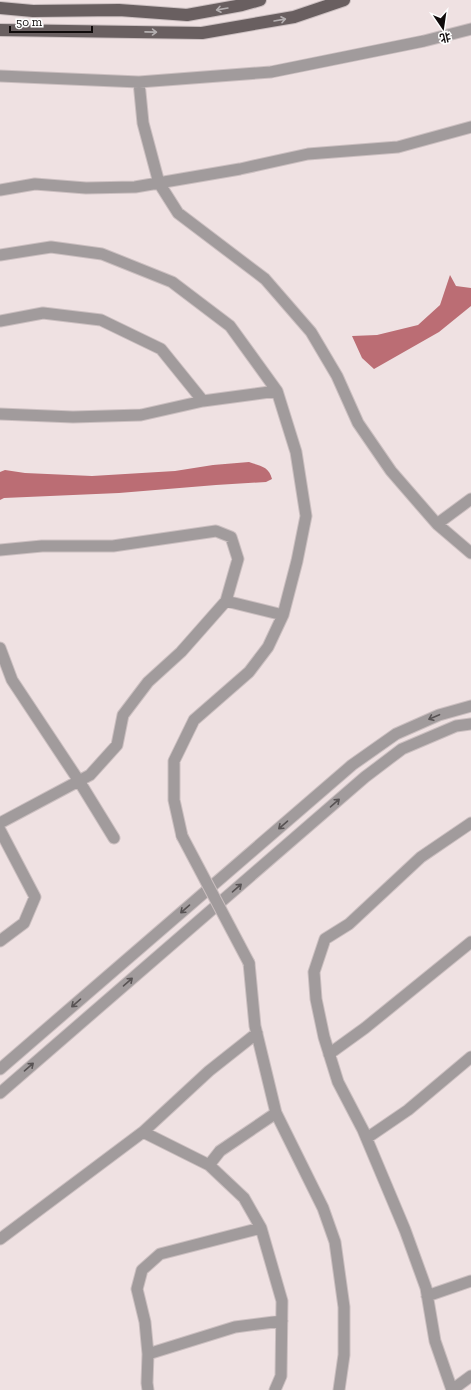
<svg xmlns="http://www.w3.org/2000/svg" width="471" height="1390" font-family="'Zilla Slab','Noto Sans SC',serif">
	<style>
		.water { fill: #bb6d74 }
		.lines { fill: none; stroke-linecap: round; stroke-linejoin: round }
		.minor-casing { stroke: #cbbfc0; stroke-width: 13 }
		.major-casing { stroke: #cbbfc0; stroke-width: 14 }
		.minor { stroke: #a19b9c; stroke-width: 11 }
		.major { stroke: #695f60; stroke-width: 12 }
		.minor-bridge-casing { stroke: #cbbfc0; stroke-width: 13; stroke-linecap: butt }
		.minor-bridge { stroke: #a19b9c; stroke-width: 11 }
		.oneway { stroke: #b4afb0 }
		.oneway2 { stroke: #585354 }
	</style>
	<rect width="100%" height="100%" fill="#efe1e2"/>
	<path class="water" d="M450,275L456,286L471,288V306L439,332L374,369L362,358L352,336L377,335L418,325L440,305Z
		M249,462C260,466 269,466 272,479L266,482L216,485L119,493L4,498L0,500V472L5,470L25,473L92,476L175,471L213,465Z"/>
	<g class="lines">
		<defs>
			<path id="minor" d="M0,76L139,82L271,72L424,41L471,29
				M139,82L143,123L159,183L178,213L265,279L311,332L337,376L358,423L391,471L437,524L471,553
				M0,190L35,184L86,188L135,187L240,169L308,154L398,147L471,127
				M0,255L51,247L102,254L172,282L230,326L277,391L296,452L306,516L297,561L283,615L268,647L249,672L194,720L174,761V800L182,836
				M0,321L43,313L101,320L161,349L203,401
				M0,414L73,417L141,415L203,401L277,391
				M437,524L471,499
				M0,550L42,546H113L216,531L231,537L238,559L226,601
				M0,648L12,680L79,781L114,838
				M0,823L90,775L117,745L123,715L148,682L181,652L226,601L283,615
				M0,830L35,897L24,923L0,941
				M249,963L255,1026L276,1113L323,1208L335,1242L344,1307V1355L339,1390
				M329,1054L365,1028L471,942
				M0,1069L352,765L396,734L439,715L471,706
				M0,1093L365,777L402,749L456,726L471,724
				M143,1132L209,1071L257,1033
				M367,1138L408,1110L471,1057
				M0,1239L143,1132L209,1165
				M427,1296L471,1281
				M148,1354L235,1327L282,1321
				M148,1390L147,1383L148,1354L145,1322L137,1289L142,1270L160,1254L261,1228
				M275,1390L281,1376L282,1301L261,1228L244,1198L209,1165L220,1151L276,1113
				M452,1390L435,1341L426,1288L405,1230L363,1130L338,1082L324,1037L316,999L314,972L325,939L349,924L421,857L471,823
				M452,1390L471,1376"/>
			<path id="major" d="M0,8L33,11L119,10L187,15L242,5L260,0
				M0,30L202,33L294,17L344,0"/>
		</defs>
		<use href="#minor" class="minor-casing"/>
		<use href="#major" class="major-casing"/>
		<use href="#minor" class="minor"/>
		<use href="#major" class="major"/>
		<defs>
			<path id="minor-bridge" d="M182,836L249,963"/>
		</defs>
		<use href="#minor-bridge" class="minor-bridge-casing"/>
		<use href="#minor-bridge" class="minor-bridge"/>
	</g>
	<defs><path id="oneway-shaft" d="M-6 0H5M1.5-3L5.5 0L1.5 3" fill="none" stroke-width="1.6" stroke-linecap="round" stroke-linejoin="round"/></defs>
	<g class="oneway">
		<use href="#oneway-shaft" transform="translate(222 9) rotate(170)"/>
		<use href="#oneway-shaft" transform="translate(280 20) rotate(-10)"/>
		<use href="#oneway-shaft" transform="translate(151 32) rotate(1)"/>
	</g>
	<g class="oneway2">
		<use href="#oneway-shaft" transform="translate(434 717) rotate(157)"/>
		<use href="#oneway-shaft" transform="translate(335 803) rotate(-41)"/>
		<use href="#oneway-shaft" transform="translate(283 825) rotate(139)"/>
		<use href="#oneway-shaft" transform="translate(237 888) rotate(-41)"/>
		<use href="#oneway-shaft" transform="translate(185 909) rotate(139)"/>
		<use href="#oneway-shaft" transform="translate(128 982) rotate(-41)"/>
		<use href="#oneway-shaft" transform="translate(76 1003) rotate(139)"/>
		<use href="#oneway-shaft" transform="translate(29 1067) rotate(-41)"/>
	</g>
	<g transform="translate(443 28) rotate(167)" stroke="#ffffff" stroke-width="3" paint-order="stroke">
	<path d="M0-3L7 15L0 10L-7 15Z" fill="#100b0b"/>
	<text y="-6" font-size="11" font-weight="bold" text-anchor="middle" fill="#100b0b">北</text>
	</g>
	<path d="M10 26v6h82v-6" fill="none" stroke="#100b0b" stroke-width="2"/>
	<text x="16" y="26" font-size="12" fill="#100b0b" stroke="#ffffff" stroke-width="3" paint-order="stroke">50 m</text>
</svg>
